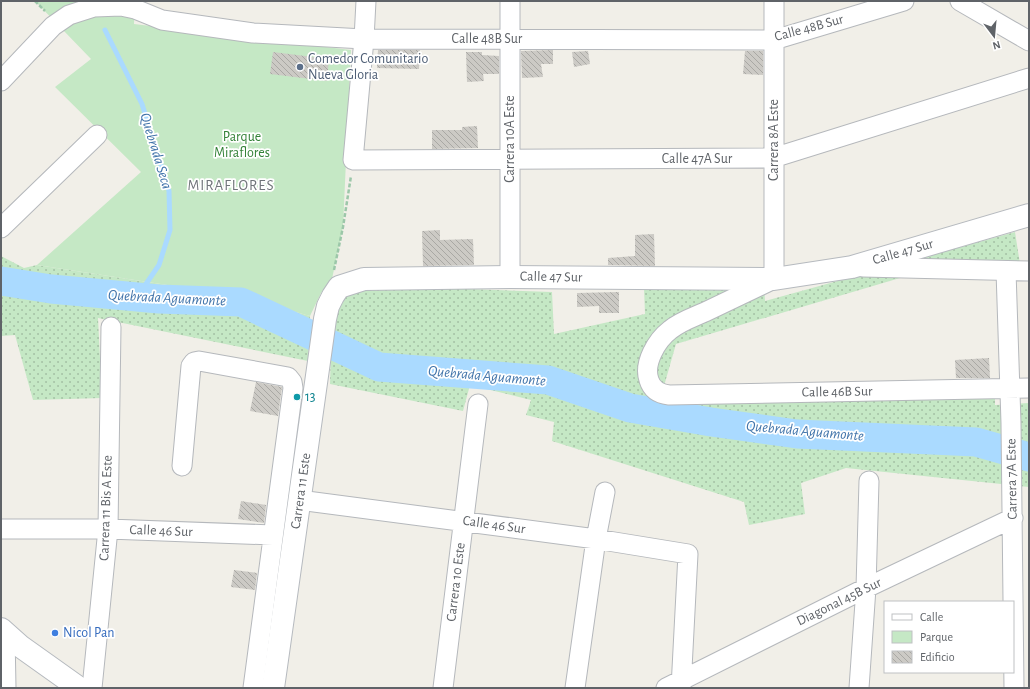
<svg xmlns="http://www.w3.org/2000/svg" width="1030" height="689" font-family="'Alegreya Sans',sans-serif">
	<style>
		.grass { fill: url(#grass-dots) }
		.park { fill: #c5e8c5 }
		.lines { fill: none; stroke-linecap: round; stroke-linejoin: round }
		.stream { stroke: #aadaff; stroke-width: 5 }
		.river { stroke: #aadaff; stroke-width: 29 }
		.building { fill: url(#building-back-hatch) }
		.street-casing { stroke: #b5b8bc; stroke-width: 21 }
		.secondary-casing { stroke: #b6babf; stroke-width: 24 }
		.path { stroke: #9cc7a9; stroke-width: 2.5; stroke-dasharray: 4 2; stroke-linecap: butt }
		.street { stroke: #fff; stroke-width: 19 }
		.secondary { stroke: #fff; stroke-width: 22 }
		.service-dot { fill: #5c6f8a; stroke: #fff; stroke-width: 1.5 }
		.culture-dot { fill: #0f9aa8; stroke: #fff; stroke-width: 1.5 }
		.shop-dot { fill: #3f7fe0; stroke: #fff; stroke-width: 1.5 }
		.labels { text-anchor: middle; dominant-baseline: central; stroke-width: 3.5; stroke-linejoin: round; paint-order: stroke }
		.street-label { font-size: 14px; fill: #5f6368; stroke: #fff }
		.service-label { font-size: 14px; fill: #4e5e75; stroke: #fff; text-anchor: start }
		.park-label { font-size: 14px; fill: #348238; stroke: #fff }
		.culture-label { font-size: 14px; fill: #0d838f; stroke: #fff; text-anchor: start }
		.shop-label { font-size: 14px; fill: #366cbe; stroke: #fff; text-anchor: start }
		.water-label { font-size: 15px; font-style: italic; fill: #4174aa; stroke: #fff }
		.neighbourhood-label { font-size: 15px; letter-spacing: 1px; fill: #70757a; stroke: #fff }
	</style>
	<defs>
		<pattern id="grass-dots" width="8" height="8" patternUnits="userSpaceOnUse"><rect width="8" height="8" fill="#c5e8c5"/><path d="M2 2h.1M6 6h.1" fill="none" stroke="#a3c0a4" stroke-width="1.8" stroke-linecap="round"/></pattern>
		<pattern id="building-back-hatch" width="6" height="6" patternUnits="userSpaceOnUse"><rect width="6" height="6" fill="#cccac5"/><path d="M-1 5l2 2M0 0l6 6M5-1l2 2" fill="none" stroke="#a9a8a4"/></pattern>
	</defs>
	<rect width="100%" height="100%" fill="#f1efe8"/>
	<path class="grass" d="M1015,232L1020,264L900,278L676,344L664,386L995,383V405L1029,403V487L846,468L801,483L805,514L749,525L744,502L552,441L554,422L526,415L531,400L470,385L463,411L330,384L332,315L345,297L376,286L552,292L554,334L645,314L644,288L764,287L765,301Z
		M1,256L24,268L37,265L239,296L310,316L308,361L98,318L102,398L33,400L15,335L1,336Z"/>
	<path class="park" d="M35,1H135L134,24L351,50L343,227L332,279L321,293L310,316L239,296L37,265L141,172L55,87L91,59Z"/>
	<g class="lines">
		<path class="stream" d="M105,30L142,104L169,191L170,230L159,265L137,297"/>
		<path class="river" d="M1,281L51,289L159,299L241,302L379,367L548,380L630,408L711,422L797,434L976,442L1029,457"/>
	</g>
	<path class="building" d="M378,50H420L419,69L377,68Z
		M553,50V64H541L543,77L522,78L521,51Z
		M588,51L590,64L574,67L572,52Z
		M745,51H763V75L743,74Z
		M273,52L329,59L327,81L270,74Z
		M466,52H482V55L499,56V74H483L484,81L467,82Z
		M477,126L478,148L432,149V130H462V127Z
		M440,230V240L473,239L474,265L423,266L422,231Z
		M654,234L655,266L608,265V258L635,256V235Z
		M619,292V313H599V306L577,307V293Z
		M989,358L990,378H956L955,360Z
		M256,382L282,387L278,416L250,411Z
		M241,501L266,505L264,523L238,519Z
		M234,570L257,573L255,590L231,587Z"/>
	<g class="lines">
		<defs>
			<path id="street" d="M366,1L364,39L353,160L773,158L1029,78
				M510,1V277
				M774,1V279C751,290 728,301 705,312C694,317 681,321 670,330C657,340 643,363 649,380C652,390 660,394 669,395L1029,388
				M960,1L1029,41
				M1,81L53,26L69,15L94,7L121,6L135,9L162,20L253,33L364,39L774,40L904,1
				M1,228L97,135
				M863,267L1029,271
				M1006,271L1011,423L1014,688
				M182,466L191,366L194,362L199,361L288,377L292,382L293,388L253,688
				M299,500L596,539L688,554L681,688
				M1,529H108L273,535
				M5,634L6,688
				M92,688L108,529L111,327
				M443,688L478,404
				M575,688L596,539L605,492
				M666,688L866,588L1013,518
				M859,688L866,588L869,481"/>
			<path id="secondary" d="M1,629L20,646L79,688
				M273,688L325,319L328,306L333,296L339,287L364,279L510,277L774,279L852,267L1029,215"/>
		</defs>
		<use href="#street" class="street-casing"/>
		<use href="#secondary" class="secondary-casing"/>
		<path class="path" d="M35,1L45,11
			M334,270L343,227L351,176"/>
		<use href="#street" class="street"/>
		<use href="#secondary" class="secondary"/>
	</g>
	<circle class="service-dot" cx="300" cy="67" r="4"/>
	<circle class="culture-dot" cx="297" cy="397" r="4"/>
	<circle class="shop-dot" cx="55" cy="633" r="4"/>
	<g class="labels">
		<g class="street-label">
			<text transform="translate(809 28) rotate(-15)">Calle 48B Sur</text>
			<text x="487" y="39">Calle 48B Sur</text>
			<text transform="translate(510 139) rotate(-90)">Carrera 10A Este</text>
			<text transform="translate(774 140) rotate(-90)">Carrera 8A Este</text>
			<text x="697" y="159">Calle 47A Sur</text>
			<text transform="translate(903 252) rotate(-16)">Calle 47 Sur</text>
			<text transform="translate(551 277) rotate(1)">Calle 47 Sur</text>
			<text transform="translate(837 392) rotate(-1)">Calle 46B Sur</text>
			<text transform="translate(1012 479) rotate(-91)">Carrera 7A Este</text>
			<text transform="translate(301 491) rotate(-82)">Carrera 11 Este</text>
			<text transform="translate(106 508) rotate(-88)">Carrera 11 Bis A Este</text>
			<text transform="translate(494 525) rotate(8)">Calle 46 Sur</text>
			<text transform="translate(161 531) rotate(2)">Calle 46 Sur</text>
			<text transform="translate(456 582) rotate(-83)">Carrera 10 Este</text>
			<text transform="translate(839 602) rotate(-26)">Diagonal 45B Sur</text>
		</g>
		<g class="service-label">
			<text x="308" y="59">Comedor Comunitario<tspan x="308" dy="16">Nueva Gloria</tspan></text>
		</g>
		<g class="park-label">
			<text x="242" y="137">Parque<tspan x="242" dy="16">Miraflores</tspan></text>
		</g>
		<g class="culture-label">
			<text x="305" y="397">13</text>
		</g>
		<g class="shop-label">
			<text x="63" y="633">Nicol Pan</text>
		</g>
		<g class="water-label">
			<text transform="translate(156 151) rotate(73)">Quebrada Seca</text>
			<text transform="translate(167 298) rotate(3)">Quebrada Aguamonte</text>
			<text transform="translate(487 376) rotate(5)">Quebrada Aguamonte</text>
			<text transform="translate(805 431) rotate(5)">Quebrada Aguamonte</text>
		</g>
		<g class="neighbourhood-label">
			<text x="231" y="185">MIRAFLORES</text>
		</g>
	</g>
	<rect width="1030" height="689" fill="none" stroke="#5f6368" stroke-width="4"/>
	<rect x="884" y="601" width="130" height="72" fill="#ffffff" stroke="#bfc1c3"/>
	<rect x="892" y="614" width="20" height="6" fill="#ffffff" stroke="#bfc1c3"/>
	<text x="920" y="621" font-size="12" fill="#5f6368">Calle</text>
	<rect x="892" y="631" width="20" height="12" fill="#c5e8c5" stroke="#bfc1c3"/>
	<text x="920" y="641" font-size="12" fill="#5f6368">Parque</text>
	<rect x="892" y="651" width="20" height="12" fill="url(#building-back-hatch)" stroke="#bfc1c3"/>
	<text x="920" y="661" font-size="12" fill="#5f6368">Edificio</text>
	<g transform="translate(994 36) rotate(164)" stroke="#ffffff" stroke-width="3" paint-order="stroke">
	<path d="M0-3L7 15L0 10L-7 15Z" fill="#5f6368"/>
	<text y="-6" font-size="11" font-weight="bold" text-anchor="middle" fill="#5f6368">N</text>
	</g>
</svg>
